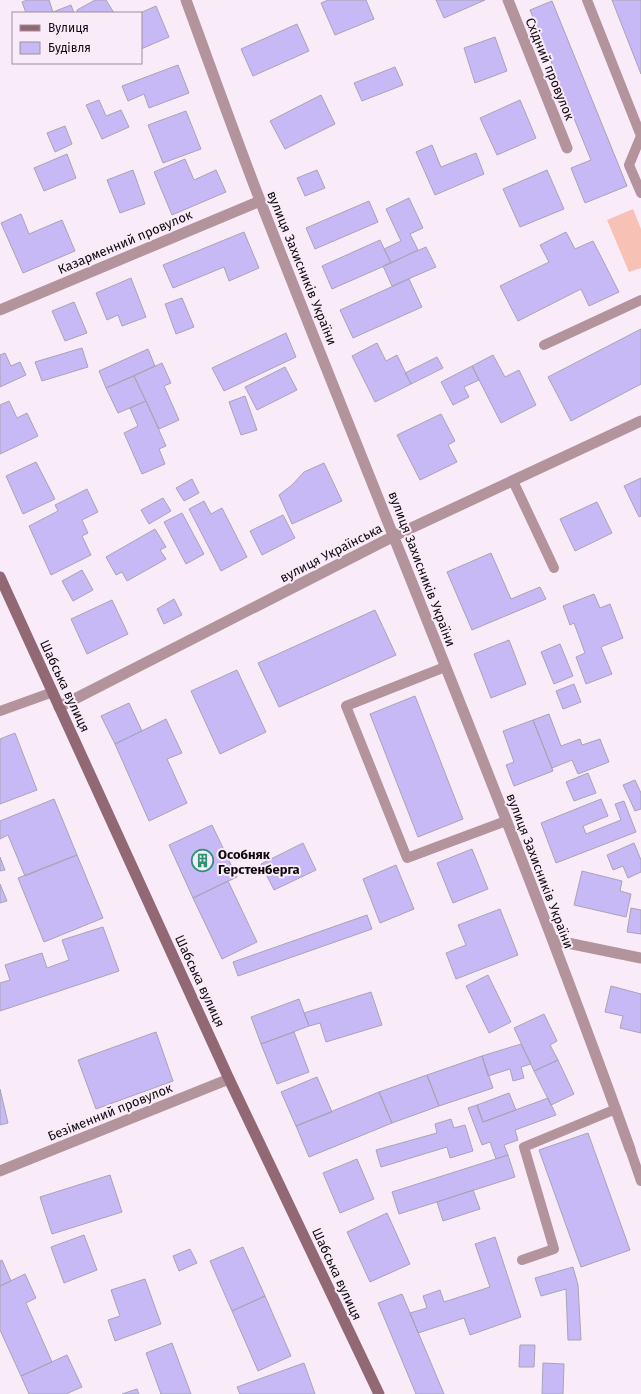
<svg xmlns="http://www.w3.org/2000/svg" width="641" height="1394" font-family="'Fira Sans',sans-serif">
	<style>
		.green { fill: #f7c1b6 }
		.building { fill: #c7b9f6; stroke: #a7a4b5 }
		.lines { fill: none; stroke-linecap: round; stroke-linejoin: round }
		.service { stroke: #b3949d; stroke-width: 10 }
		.minor { stroke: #b3949d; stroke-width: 11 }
		.secondary { stroke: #936875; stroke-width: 11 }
		.labels { text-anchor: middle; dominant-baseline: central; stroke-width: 4; stroke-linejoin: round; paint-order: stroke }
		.street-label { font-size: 13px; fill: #0e0a0e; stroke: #faebf9 }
		.poi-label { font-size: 13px; font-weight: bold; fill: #0e0a0e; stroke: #faebf9; text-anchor: start }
	</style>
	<rect width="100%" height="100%" fill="#faebf9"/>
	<path class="green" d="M633,209L641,229V268L629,272L607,220Z"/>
	<path class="building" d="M27,0H49L53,12L71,5L74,13H26L22,2Z
		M95,0H106L114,13H78L77,10Z
		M328,0H366L374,19L335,35L321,3Z
		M436,0H485L444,18Z
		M612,0H641V74Z
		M552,1L627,186L585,203L571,168L591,160L530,10Z
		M156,6L169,37L141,49V13H140Z
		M297,24L309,51L253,76L241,49Z
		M495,37L507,71L475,83L464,48Z
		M178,65L189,93L149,108L144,94L128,101L122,86Z
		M395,67L403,85L362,101L354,83Z
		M321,95L335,124L285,149L270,121Z
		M99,100L106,116L121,110L129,127L102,139L86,105Z
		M520,100L536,138L497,155L480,118Z
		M186,111L201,149L163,163L148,125Z
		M65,126L72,144L55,152L47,133Z
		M432,145L441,167L476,153L484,174L435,195L416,152Z
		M67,154L76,178L44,191L34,168Z
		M185,159L194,180L216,170L226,192L172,215L154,172Z
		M133,170L145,204L120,213L107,180Z
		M317,170L325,188L305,196L297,178Z
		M547,170L564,209L520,227L503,189Z
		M409,198L423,228L410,234L418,250L391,263L384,249L401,241L386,209Z
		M369,201L378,222L315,249L306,228Z
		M21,214L29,234L62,220L75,251L23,273L1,223Z
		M244,232L259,268L229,281L224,267L173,288L163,265Z
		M566,232L575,249L593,241L619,292L589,306L581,289L518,321L500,286L549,262L540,245Z
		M380,240L391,263L332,289L322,266Z
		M426,247L436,267L392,286L383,266Z
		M131,278L146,317L122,326L118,315L107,320L96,293Z
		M409,279L422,307L353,338L340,310Z
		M182,298L194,327L176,334L165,304Z
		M74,302L87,333L65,341L52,311Z
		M641,329V384L571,421L548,377Z
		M286,333L296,357L224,391L212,368Z
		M377,343L386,361L397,355L411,384L375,402L352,356Z
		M82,348L88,367L42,381L35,362Z
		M148,349L155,366L106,388L99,371Z
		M5,353L11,366L20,362L26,375L0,387V355Z
		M493,355L505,377L519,370L536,405L501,423L472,366Z
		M437,357L443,368L411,384L405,373Z
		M162,363L171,383L164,386L179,420L159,429L134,376Z
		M472,366L479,380L464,387L469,397L453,405L441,382Z
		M285,367L297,390L257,410L245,387Z
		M134,376L146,401L118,413L106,388Z
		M245,396L257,430L241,435L229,402Z
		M9,401L17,418L27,413L38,436L0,454V405Z
		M146,401L166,446L159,449L165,464L142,474L124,433L138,426L130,408Z
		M441,414L455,441L448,445L457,462L420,480L397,435Z
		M36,462L55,499L23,514L6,476Z
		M324,463L342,501L292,524L279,495L292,485L304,472Z
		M641,478V516L639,517L624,486Z
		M192,479L199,493L184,501L176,488Z
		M87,489L98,512L82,520L88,533L82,536L91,555L51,575L29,526L58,511L55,505Z
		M163,498L171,511L149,524L141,510Z
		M204,501L211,514L222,508L247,557L221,571L189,509Z
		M597,502L612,533L575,551L560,519Z
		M182,513L204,554L186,564L164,522Z
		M283,515L295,538L262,555L250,531Z
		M155,529L166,547L160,550L166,559L127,581L122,572L116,575L106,557Z
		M491,553L511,599L540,587L546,599L472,630L447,572Z
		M82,570L93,590L73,601L62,581Z
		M594,594L600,608L610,604L623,638L601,647L612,674L586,684L576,657L585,653L574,623L570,625L563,606Z
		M174,599L182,615L164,624L157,609Z
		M112,600L128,634L87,654L71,619Z
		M375,610L396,655L279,707L258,663Z
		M509,640L526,684L491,698L474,654Z
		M560,644L573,676L554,684L541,652Z
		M237,670L266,732L220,754L191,691Z
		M574,684L581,702L563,709L556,691Z
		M415,696L463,819L418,837L370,714Z
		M129,703L142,731L115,744L101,716Z
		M549,714L561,746L580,739L582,745L600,739L609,762L578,774L572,760L552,768L533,720Z
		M166,719L182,753L167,759L187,803L149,821L115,744Z
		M533,720L553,771L514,786L506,765L514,762L503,731Z
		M15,733L37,790L0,804V739Z
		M588,773L596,793L574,801L566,782Z
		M635,780L641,793V809L635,811L623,785Z
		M54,799L77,855L25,876L8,835L0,839V821Z
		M601,799L608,816L583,826L586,834L621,820L615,804L624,801L636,832L556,863L541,823Z
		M212,825L237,877L193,898L169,845Z
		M303,843L316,870L274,890L261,864Z
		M634,843L641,860V872L628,878L623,866L613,870L607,855Z
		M472,849L488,889L453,903L437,863Z
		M77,855L103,918L44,942L18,878Z
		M0,857L5,870L0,871Z
		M396,865L414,909L380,923L363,879Z
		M582,871L622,881L620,891L631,894L626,917L574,905Z
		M228,881L257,942L222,959L193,898Z
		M0,884L7,901L0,903Z
		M631,908L641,910V934L627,932Z
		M500,909L518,955L456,979L446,953L466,945L458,925Z
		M367,915L372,929L238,976L233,962Z
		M103,927L119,971L0,1011V983L10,980L5,965L42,953L47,968L69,960L62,940Z
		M488,975L511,1022L489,1033L466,986Z
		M611,986L641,994V1033L620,1028L623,1016L605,1012Z
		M371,992L382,1025L326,1042L320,1023L309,1026L304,1013Z
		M299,999L309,1026L261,1044L251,1017Z
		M544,1014L557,1041L550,1045L558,1060L534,1071L514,1028Z
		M156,1032L173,1081L96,1109L78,1060Z
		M294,1032L309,1072L277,1084L261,1044Z
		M521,1044L531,1064L521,1067L524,1078L513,1081L510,1069L488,1076L482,1056Z
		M482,1056L493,1088L439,1106L427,1075Z
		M558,1060L574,1094L551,1105L534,1071Z
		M427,1075L439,1106L392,1123L379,1092Z
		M317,1077L332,1112L296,1126L281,1092Z
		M0,1089L8,1123L0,1125Z
		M379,1092L392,1123L309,1157L296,1126Z
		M509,1093L516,1110L483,1122L477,1105Z
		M548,1098L556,1115L515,1130L518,1140L504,1145L508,1155L496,1159L490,1142L482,1145L468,1108L477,1105L483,1122Z
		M451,1119L454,1128L465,1125L473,1151L450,1158L447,1147L381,1167L376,1150L437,1133L435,1124Z
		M588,1133L630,1250L581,1267L539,1150Z
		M508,1155L515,1177L399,1214L392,1192Z
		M357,1159L374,1199L340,1213L323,1173Z
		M110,1175L122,1212L52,1234L40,1197Z
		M473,1190L480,1209L443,1221L437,1202Z
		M387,1213L410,1264L370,1282L347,1232Z
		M84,1235L97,1270L64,1283L51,1247Z
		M495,1237L521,1317L470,1335L464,1318L418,1333L410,1313L427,1308L423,1296L440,1290L444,1302L490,1287L475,1244Z
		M243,1247L265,1296L232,1311L210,1261Z
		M190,1249L197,1263L179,1271L173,1256Z
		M2,1260L11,1281L0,1286V1261Z
		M573,1267L578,1285L581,1340H568L566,1289L541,1296L535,1278Z
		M25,1274L36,1298L26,1303L52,1362L21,1376L0,1330V1286Z
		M145,1279L161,1324L115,1341L108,1320L120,1316L111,1290Z
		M402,1294L410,1313L444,1394H416L378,1303Z
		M265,1296L291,1356L258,1371L232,1311Z
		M172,1343L191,1394H161L146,1353Z
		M520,1345H535L534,1367H519Z
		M67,1355L82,1387L66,1394H29L21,1376Z
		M304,1363L315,1394H240L237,1387Z
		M543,1363L564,1364L563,1394H542Z
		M137,1389L139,1394H122Z"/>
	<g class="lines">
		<path class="service" d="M587,0L641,136
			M641,136L629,165L641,193
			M544,345L641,300
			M513,481L554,568
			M445,667L346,706L407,858L506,821
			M0,711L53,692
			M630,1149L641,1181
			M522,1260L554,1249L524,1147L616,1109"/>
		<path class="minor" d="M186,0C211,68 235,136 261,203C384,518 516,831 630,1149
			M508,0L567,148
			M0,310L260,201
			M59,707L394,536L641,421
			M553,940L641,958
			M0,1171L229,1079"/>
		<path class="secondary" d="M0,577L229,1079L379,1394"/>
	</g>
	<defs>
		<symbol id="building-ring" viewBox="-11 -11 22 22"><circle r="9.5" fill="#faebf9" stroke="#2b9472" stroke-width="1.5"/><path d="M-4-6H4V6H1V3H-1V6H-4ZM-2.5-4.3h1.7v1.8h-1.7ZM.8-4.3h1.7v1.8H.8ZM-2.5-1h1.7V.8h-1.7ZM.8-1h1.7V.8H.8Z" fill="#2b9472"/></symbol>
	</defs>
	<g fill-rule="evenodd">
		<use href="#building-ring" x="190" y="848" width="25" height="25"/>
	</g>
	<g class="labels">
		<g class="street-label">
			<text transform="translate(550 69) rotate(68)">Східний провулок</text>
			<text transform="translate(125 242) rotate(-23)">Казарменний провулок</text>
			<text transform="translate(302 268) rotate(68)">вулиця Захисників України</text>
			<text transform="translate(331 553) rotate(-27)">вулиця Українська</text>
			<text transform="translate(422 569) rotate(69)">вулиця Захисників України</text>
			<text transform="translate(65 686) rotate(65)">Шабська вулиця</text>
			<text transform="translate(540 871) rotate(69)">вулиця Захисників України</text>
			<text transform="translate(200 981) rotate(65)">Шабська вулиця</text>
			<text transform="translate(110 1112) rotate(-22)">Безіменний провулок</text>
			<text transform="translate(337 1274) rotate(65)">Шабська вулиця</text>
		</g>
		<g class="poi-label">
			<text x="218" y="854">Особняк<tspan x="218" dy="15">Герстенберга</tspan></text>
		</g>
	</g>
	<rect x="12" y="12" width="130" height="52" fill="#faebf9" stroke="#9c919b"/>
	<rect x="20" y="25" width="20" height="6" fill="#936875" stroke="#9c919b"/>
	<text x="48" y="32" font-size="12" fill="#0e0a0e">Вулиця</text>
	<rect x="20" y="42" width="20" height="12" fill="#c7b9f6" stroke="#9c919b"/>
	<text x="48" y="52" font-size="12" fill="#0e0a0e">Будівля</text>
</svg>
